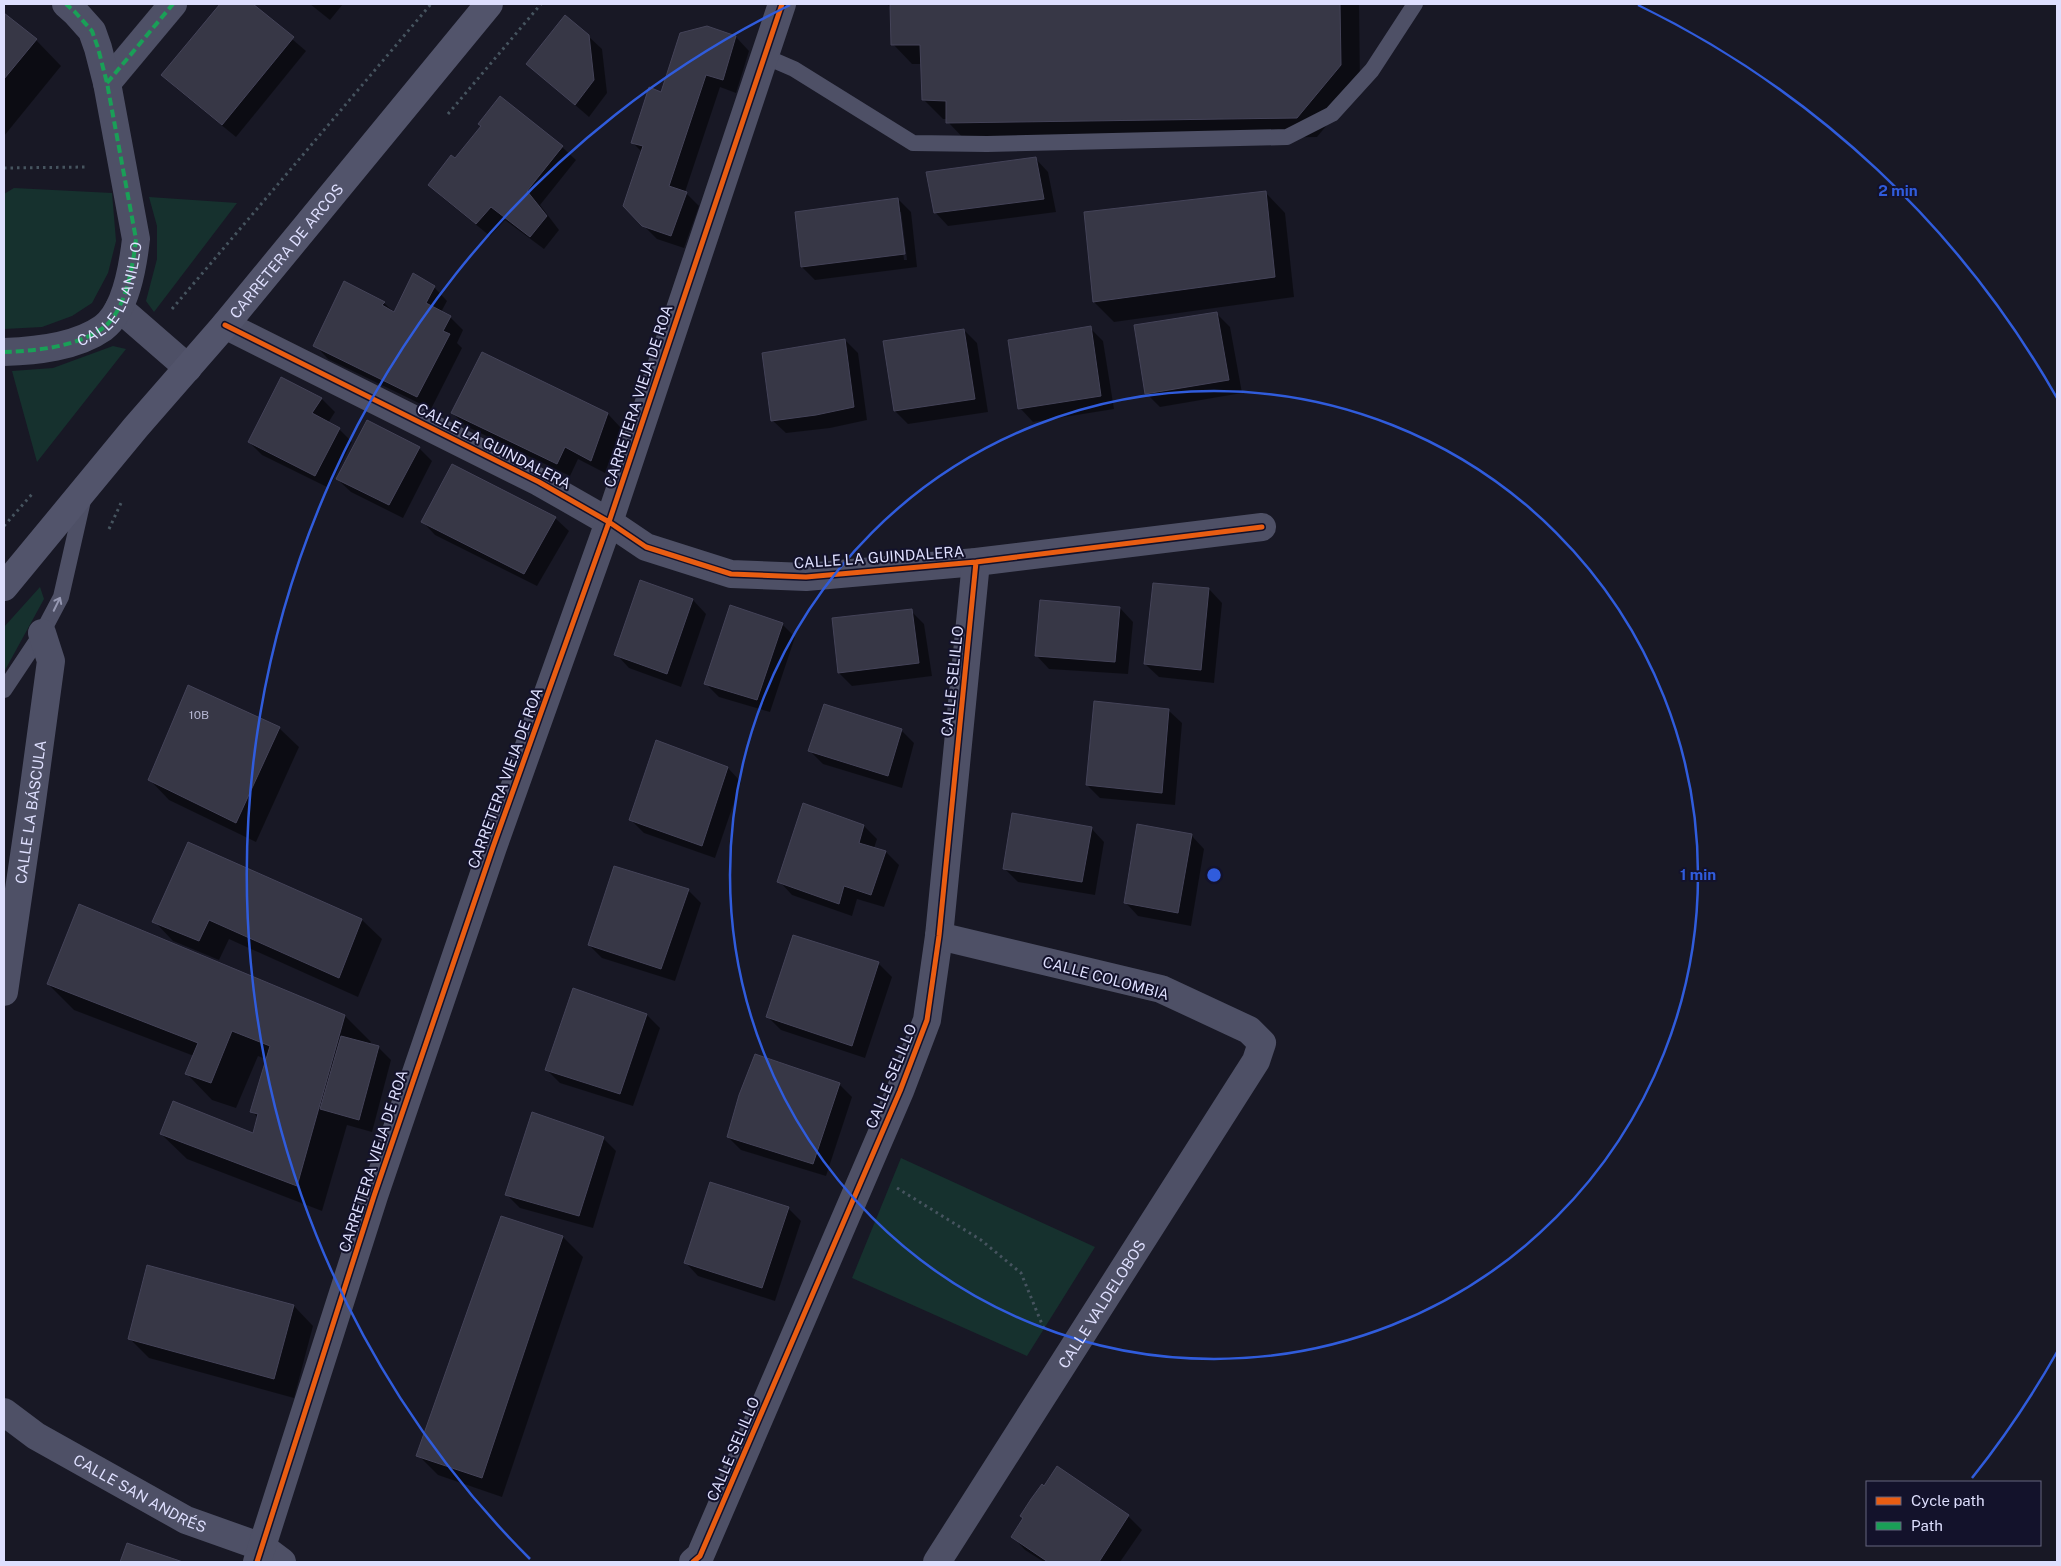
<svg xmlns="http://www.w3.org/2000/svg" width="2061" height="1566" font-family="'Public Sans',sans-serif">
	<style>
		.green { fill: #16312e }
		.shadow { fill: #0007; fill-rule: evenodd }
		.building { fill: #373746; stroke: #444358 }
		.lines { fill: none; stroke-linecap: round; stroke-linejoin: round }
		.path { stroke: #46545f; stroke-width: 3; stroke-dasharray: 2.5 4; stroke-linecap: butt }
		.lane { stroke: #4e5066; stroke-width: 16 }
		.street { stroke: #4e5066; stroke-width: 28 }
		.secondary { stroke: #52546b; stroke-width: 28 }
		.quiet { stroke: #1a9f57; stroke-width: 4; stroke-dasharray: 8 4; stroke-linecap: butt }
		.cycleway-casing { stroke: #13122b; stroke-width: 8 }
		.cycleway { stroke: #e95d12; stroke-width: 5 }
		.oneway { stroke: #9698b2 }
		.ring { fill: none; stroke: #305cdc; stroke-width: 2.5 }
		.labels { text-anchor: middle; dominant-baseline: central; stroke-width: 4; stroke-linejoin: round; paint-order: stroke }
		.number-label { font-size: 12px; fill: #b4b5d0 }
		.street-label { font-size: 15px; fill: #dedffe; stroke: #13122b }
		.centre { fill: #305cdc; stroke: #13122b; stroke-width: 2.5 }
		.ring-label { font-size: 15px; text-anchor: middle; font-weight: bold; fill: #305cdc; stroke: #13122b; stroke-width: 4; stroke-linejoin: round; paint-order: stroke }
	</style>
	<rect width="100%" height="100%" fill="#181825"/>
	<path class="green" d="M14,188L112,193L116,241L108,273L92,303L72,316L42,327L4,329V194Z
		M149,197L237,203L154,312L146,301L157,259V226Z
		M113,346L126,349L37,462L12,371L53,368Z
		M40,587L44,599L4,672V627Z
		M901,1158L1095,1247L1027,1356L852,1278Z"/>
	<path class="shadow" d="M222,4H251L306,51L236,137L176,88L163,75Z
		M310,4H343L330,20Z
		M887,4H1359L1360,85L1317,137L967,142L948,122L947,119H943L923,99L922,64H912L893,44L892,9Z
		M4,14L36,40L61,66L4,136Z
		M707,27L736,37L749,51L736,93L720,87L685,192L699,206L684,248L657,239L643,225L642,152L632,142L662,93Z
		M588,36L602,49L607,93L589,117L528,64Z
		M562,147L576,160L540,205L559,230L544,249L505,220L490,236L443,198L430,185L455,159Z
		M1035,158L1048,172L1056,212L948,226L935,212Z
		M1266,193L1285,213L1294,297L1114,322L1094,302Z
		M898,199L911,212L917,267L815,280L802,267ZM899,212H901L907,260H904Z
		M344,283L384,303L395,313L434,287L447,301L441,312L450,317L463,330L457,343L462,348L431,409L328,359L315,345Z
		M1217,314L1230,327L1242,393L1160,407L1147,394Z
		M1090,328L1103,341L1114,409L1033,422L1020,408Z
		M964,330L977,343L988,412L908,424L895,411Z
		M845,340L858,353L867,420L830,428L786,433L772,420Z
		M483,353L608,414L621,428L605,473L578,459L570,476L466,426L452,413Z
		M322,399L335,412L328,423L339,429L352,442L329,488L262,455L249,442Z
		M419,448L432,461L403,518L351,492L337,479Z
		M555,518L569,531L537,586L435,535L422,521Z
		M1154,585L1209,589L1222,603L1214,683L1159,677L1145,664Z
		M693,600L706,614L681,687L629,668L616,654Z
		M1120,608L1133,622L1128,674L1049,669L1036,655Z
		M911,611L924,624L932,676L852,686L839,673Z
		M782,624L795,637L770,712L719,697L706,684Z
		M1168,710L1182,723L1175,805L1100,798L1087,785Z
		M279,728L299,747L256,842L169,800L150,780Z
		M901,730L914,743L902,788L823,764L809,750Z
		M657,742L728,768L741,782L715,858L644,833L631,820Z
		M864,826L877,839L874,848L886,852L899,865L884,907L857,899L852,916L792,895L779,881Z
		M1091,828L1104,842L1095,895L1018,882L1004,868Z
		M1191,835L1204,849L1191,926L1138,916L1125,902Z
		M189,844L362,920L382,939L358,997L229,939L219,960L173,941L154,921Z
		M688,890L701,903L675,981L602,958L589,945Z
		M80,905L345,1016L371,1042L370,1045L378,1047L391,1060L372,1132L347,1125L322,1211L187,1159L161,1134L254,1135L258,1118L252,1111L268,1060L258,1056L236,1108L212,1100L187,1074L194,1056L74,1010L48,984Z
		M878,963L892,977L865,1058L781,1030L768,1017Z
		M573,990L647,1015L660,1028L633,1106L560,1083L546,1069Z
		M839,1084L852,1097L826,1176L741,1150L728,1137Z
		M603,1138L616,1151L593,1228L520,1208L507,1195Z
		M788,1208L801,1221L775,1301L698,1276L685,1262Z
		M501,1217L563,1237L583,1257L502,1497L438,1475L418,1455Z
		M294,1306L313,1326L294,1398L149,1358L129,1338Z
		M1058,1468L1128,1516L1142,1530L1120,1562H1044L1025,1550L1012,1536Z
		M128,1545L179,1562H122Z"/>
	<path class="building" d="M220,4H253L294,37L222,125L161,75Z
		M890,4H1340L1341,65L1297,118L946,123V101L922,100L920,45H891Z
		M4,13L37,39L4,79Z
		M565,15L589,35L594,80L575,105L526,64Z
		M707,26L736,36L723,80L706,75L669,186L687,192L671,236L642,226L623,206L643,146L631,143L649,87L661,92L680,33Z
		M500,96L563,146L527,191L547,216L530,237L491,207L476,224L428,185L451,155L455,158L481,126L478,124Z
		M1036,157L1044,199L934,213L926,172Z
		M1266,191L1275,277L1093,302L1084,212Z
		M898,198L905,254L801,267L795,212Z
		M413,273L435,286L426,303L451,316L443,331L450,334L417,397L313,346L344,281L385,302L382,305L394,312Z
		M1217,312L1229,380L1145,394L1134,325Z
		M1091,326L1101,396L1018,409L1008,340Z
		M964,329L975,399L894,411L883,341Z
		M845,339L854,407L816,415L771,421L762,353Z
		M482,352L608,413L591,461L565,447L557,464L451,413Z
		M281,377L322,398L312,413L340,428L315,476L248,442Z
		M367,420L420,447L389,505L336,479Z
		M452,464L556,517L524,574L421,522Z
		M640,580L693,599L667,674L614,655Z
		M1153,583L1209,588L1201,670L1144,664Z
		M1040,600L1120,607L1115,662L1035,656Z
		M730,605L783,623L757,700L704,684Z
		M912,609L919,663L838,673L832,618Z
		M188,685L280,727L236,823L148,780Z
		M1094,701L1169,709L1162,793L1086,785Z
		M824,704L902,729L888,776L808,751Z
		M656,740L728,767L702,846L629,820Z
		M803,803L864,825L859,843L886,851L871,895L844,886L839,904L777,882Z
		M1012,813L1092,827L1082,882L1003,869Z
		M1137,824L1192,834L1178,913L1124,903Z
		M188,842L362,919L339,978L209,920L199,941L152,922Z
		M614,866L689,889L661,969L588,945Z
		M79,904L345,1015L297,1186L160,1134L173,1101L253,1133L258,1114L250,1112L270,1046L232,1031L211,1083L185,1074L198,1043L47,984Z
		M793,935L879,962L852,1046L766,1017Z
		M573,988L647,1014L620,1094L545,1070Z
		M341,1036L379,1046L359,1120L320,1109Z
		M755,1054L840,1083L813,1164L727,1137L739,1095Z
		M532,1112L604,1137L579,1216L505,1195Z
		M710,1182L789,1207L762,1288L684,1263Z
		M501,1216L563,1236L482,1478L416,1456Z
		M147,1265L294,1305L274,1379L128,1339Z
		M1057,1466L1129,1515L1099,1562H1048L1011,1537L1023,1518L1020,1516L1031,1499L1042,1484L1044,1486Z
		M127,1543L183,1562H120Z"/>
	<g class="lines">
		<path class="path" d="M448,114L541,4
			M4,168L88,167
			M172,309L431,4
			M4,526L33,493
			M109,529L121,503
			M897,1188L981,1240L1021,1273L1044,1329"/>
		<path class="lane" d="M764,56L794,69L913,143L987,144L1287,137L1332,114L1372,70L1415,4
			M4,690L42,633L61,597L84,496"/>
		<g class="street">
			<path d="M107,83L173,4"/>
			<path d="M119,308L188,368"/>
			<path d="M225,325L539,482L609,522L646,547L731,574L806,577L976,562L1262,527"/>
			<path id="s1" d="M4,352C36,351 76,347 103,328C126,311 133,265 136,239L107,83L98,48L92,31L75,12L66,4"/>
			<path id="s2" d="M4,992L32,801L51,661L42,633"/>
			<path id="s3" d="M4,1412L36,1436L186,1520L262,1547L282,1562"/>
			<path d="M257,1562L374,1196L493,847L609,522L782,4"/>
			<path d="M693,1562L700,1556L900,1091L927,1020L939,936L976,562"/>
			<path id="s4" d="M937,1562L1256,1061L1262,1043L1249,1030L1161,989L939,936"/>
		</g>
		<path class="secondary" id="s5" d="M4,587L136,427L225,325L489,4"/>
		<path class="quiet" d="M107,83L173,4
			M4,352C36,351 76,347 103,328C126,311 133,265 136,239L107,83L98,48L92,31L75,12L66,4"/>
		<defs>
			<path id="cycleway" d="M225,325L539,482L609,522L646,547L731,574L806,577L976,562L1262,527
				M257,1562L374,1196L493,847L609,522L782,4
				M693,1562L700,1556L900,1091L927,1020L939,936L976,562"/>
		</defs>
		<use href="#cycleway" class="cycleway-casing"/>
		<use href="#cycleway" class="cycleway"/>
	</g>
	<defs><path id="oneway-shaft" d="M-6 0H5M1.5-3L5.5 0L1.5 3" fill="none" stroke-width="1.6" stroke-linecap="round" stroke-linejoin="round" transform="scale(1.25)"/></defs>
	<use class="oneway" href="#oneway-shaft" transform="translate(57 604) rotate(-64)"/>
	<g class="ring">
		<circle cx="1214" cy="875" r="484"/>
		<path d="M2057 1352A968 968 0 0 1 1972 1478M530 1559A968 968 0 0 1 790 5M1638 5A968 968 0 0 1 2057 398"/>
	</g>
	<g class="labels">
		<g class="number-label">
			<text x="199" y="715">10B</text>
		</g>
		<g class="street-label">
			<text stroke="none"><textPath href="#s5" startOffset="439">CARRETERA DE ARCOS</textPath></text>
			<text stroke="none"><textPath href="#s1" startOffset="136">CALLE LLANILLO</textPath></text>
			<text transform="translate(638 396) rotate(-72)">CARRETERA VIEJA DE ROA</text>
			<text transform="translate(494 446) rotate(27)">CALLE LA GUINDALERA</text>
			<text transform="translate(879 557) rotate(-4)">CALLE LA GUINDALERA</text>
			<text transform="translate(952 681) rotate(-84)">CALLE SELILLO</text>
			<text transform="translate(505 778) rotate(-70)">CARRETERA VIEJA DE ROA</text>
			<text stroke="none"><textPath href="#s2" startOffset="182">CALLE LA BÁSCULA</textPath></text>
			<text transform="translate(1106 978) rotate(15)">CALLE COLOMBIA</text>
			<text transform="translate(891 1076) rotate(-68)">CALLE SELILLO</text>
			<text transform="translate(373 1161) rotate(-72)">CARRETERA VIEJA DE ROA</text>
			<text stroke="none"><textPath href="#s4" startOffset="306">CALLE VALDELOBOS</textPath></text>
			<text transform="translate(733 1449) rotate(-67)">CALLE SELILLO</text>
			<text stroke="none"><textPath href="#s3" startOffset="159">CALLE SAN ANDRÉS</textPath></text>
		</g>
	</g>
	<circle cx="1214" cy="875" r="8" class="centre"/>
	<g class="ring-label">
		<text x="1898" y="196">2 min</text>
		<text x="1698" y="880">1 min</text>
	</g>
	<rect width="2061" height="1566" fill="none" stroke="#dedffe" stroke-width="10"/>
	<rect x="1866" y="1481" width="175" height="65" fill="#13122b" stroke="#64647f"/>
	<rect x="1876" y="1497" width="25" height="8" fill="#e95d12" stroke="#64647f"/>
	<text x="1911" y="1506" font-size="15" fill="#dedffe">Cycle path</text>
	<rect x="1876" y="1522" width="25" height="8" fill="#1a9f57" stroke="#64647f"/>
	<text x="1911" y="1531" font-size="15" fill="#dedffe">Path</text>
</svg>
